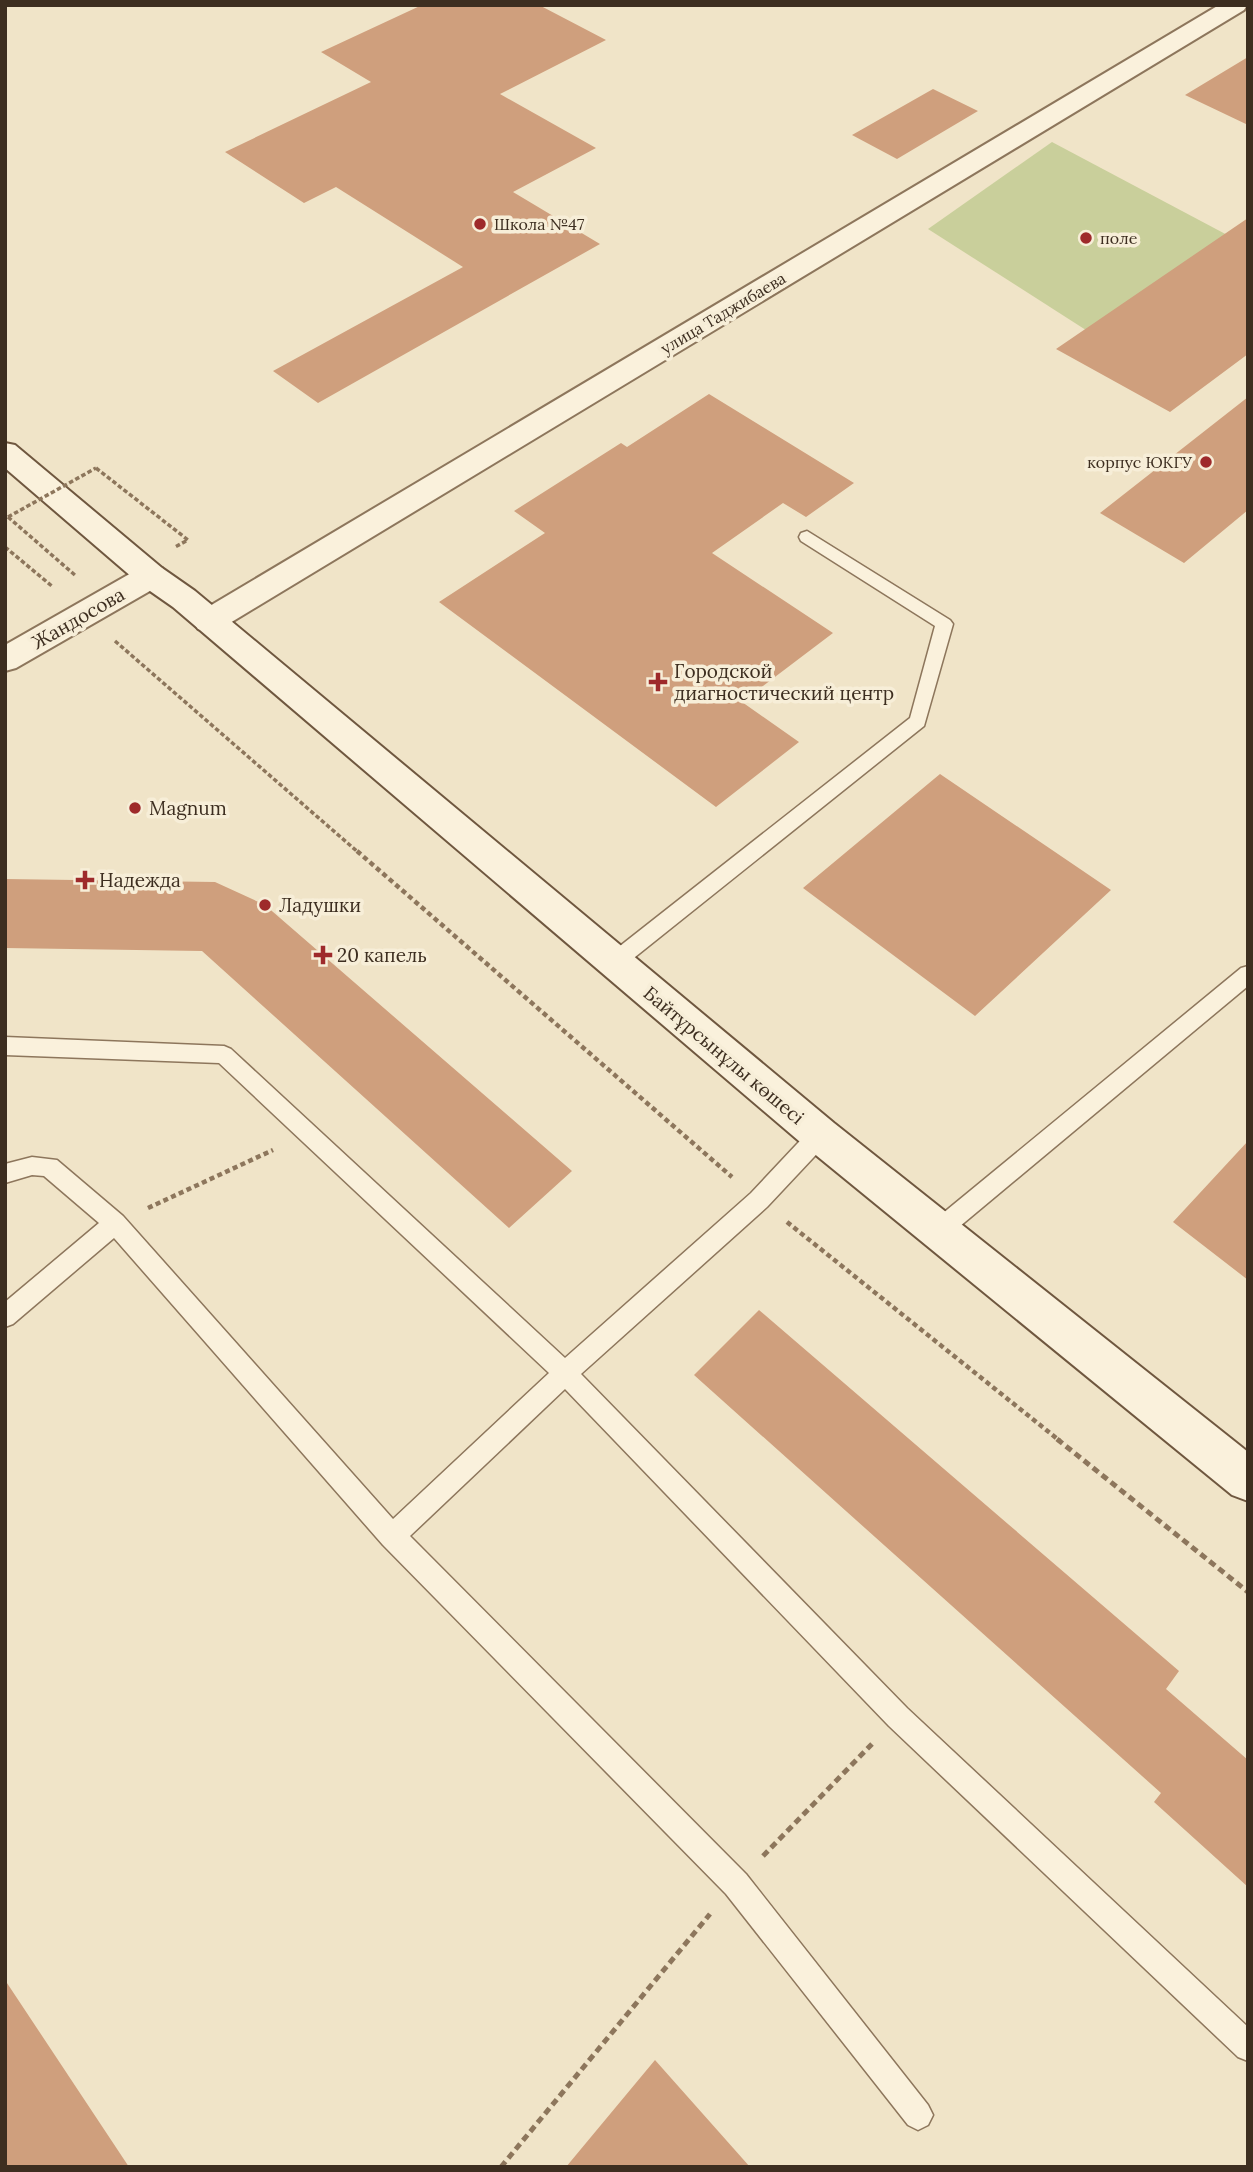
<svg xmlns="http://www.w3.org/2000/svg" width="1253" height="2172" font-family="Lora,serif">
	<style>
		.green { fill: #c9cf9b }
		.building { fill: #cf9f7d }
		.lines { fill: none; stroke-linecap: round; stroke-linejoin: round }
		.service-casing { stroke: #8d765c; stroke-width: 3 }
		.minor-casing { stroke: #8d765c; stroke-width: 4 }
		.secondary-casing { stroke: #6f573f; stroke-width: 4 }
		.path-far2 { stroke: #8d765c; stroke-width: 3.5; stroke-dasharray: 4.5 2.5; stroke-linecap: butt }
		.path-far1 { stroke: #8d765c; stroke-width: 4.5; stroke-dasharray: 5 3.5; stroke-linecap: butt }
		.path { stroke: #8d765c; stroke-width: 5; stroke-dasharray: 7 4.5; stroke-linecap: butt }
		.service { fill: #faf1dc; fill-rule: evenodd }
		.minor { fill: #faf1dc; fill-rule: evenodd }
		.secondary { fill: #faf1dc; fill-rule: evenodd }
		.path-bridge { stroke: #8d765c; stroke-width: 3.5; stroke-dasharray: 4.5 2.5; stroke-linecap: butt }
		.poi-dot { fill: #9e2a2b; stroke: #f7eed8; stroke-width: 2.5 }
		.labels { text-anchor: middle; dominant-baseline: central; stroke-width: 7; stroke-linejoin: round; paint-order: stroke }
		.far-poi-label { font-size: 16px; fill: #3d2e20; stroke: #f7eed8; text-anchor: start }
		.far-street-label { font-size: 16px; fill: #3d2e20; stroke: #f7eed8 }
		.street-label { font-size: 19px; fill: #3d2e20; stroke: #f7eed8 }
		.poi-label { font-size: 19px; fill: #3d2e20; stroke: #f7eed8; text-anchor: start }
	</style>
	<rect width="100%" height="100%" fill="#f0e4c8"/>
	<path class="green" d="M1052,142L1248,246L1114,348L928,229Z"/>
	<path class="building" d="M422,5H539L606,40L500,94L596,148L513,192L600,244L318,403L273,371L463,267L336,187L304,203L225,152L371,82L321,52Z
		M1248,57V125L1185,95Z
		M933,89L978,111L897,159L852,135Z
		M1248,218V354L1170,412L1056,349Z
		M709,394L854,483L806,517L783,503L712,553L833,633L742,702L799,742L716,807L439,602L545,533L514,511L621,443L627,447Z
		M1248,397V510L1184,563L1100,513Z
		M940,774L1111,890L975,1016L803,888Z
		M5,879L215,882L265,905L572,1171L509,1228L202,951L5,948Z
		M1248,1141V1280L1173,1222Z
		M759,1310L1179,1671L1166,1689L1248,1760V1887L1154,1802L1161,1793L694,1375Z
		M5,1980L129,2167H5Z
		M655,2060L750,2167H566Z"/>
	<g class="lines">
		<defs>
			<path id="service" d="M807,531L950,620L953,624L924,726L620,969L613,971L606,969L603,963L606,957L910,718L935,626L801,541L799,537L801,533Z
				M1248,966V986L947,1237L939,1240L931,1237L928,1230L931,1223L1241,968Z
				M5,1037L224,1046L231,1049L565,1358L751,1193L812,1128L820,1126L828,1128L831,1135L828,1142L767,1207L581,1374L907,1708L1248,2027V2061L1238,2057L889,1726L565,1389L410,1536L746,1874L928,2105L933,2115L928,2125L918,2130L908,2125L726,1894L383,1545L114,1238L13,1324L5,1327V1302L99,1223L44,1176L32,1175L5,1183V1164L32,1157L57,1160L123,1216L393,1519L549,1373L219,1063L5,1055Z"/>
			<path id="minor" d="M1219,5H1247L1244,10L220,629L209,632L198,629L193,621L198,613Z
				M151,565L162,568L167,576L162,584L16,668L5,671V645L140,568Z"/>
			<path id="secondary" d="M5,443L15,445L162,568L195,591L834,1123L1248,1452V1501L1232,1495L806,1147L173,607L140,584L5,468Z"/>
		</defs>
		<use href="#service" class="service-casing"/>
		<use href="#minor" class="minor-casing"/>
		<use href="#secondary" class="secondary-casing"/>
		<path class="path-far2" d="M96,468L188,540L175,547
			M8,517L76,576
			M5,547L53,587
			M115,641L359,853"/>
		<path class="path-far1" d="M357,851L732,1177
			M148,1208L273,1150
			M787,1222L1060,1441"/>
		<path class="path" d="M1057,1439L1248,1592
			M763,1856L872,1744
			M501,2167L710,1914"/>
		<use href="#service" class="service"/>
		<use href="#minor" class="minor"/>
		<use href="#secondary" class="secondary"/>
		<path class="path-bridge" d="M8,517L96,468"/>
	</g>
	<g class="poi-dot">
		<circle cx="480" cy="224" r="7"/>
		<circle cx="1086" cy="238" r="7"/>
		<circle cx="1206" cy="462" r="7"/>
		<path d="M654.5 671.5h7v7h7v7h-7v7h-7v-7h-7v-7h7z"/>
		<circle cx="135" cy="808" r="7"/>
		<path d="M81.5 869.5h7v7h7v7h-7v7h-7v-7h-7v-7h7z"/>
		<circle cx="265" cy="905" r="7"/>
		<path d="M319.5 944.5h7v7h7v7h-7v7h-7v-7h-7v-7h7z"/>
	</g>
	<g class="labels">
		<g class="far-poi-label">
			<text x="494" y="224">Школа №47</text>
			<text x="1100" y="238">поле</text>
			<text x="1192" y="462" text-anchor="end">корпус ЮКГУ</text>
		</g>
		<g class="far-street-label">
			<text transform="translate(723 313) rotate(-31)">улица Таджибаева</text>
		</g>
		<g class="street-label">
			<text transform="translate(78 618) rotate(-30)">Жандосова</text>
			<text transform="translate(724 1055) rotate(40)">Байтұрсынұлы көшесі</text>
		</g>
		<g class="poi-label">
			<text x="674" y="671">Городской<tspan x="674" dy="22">диагностический центр</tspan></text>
			<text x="149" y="808">Magnum</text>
			<text x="99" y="880">Надежда</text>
			<text x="279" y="905">Ладушки</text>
			<text x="337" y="955">20 капель</text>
		</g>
	</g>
	<rect width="1253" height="2172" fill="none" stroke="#3d2e20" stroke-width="14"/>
</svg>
